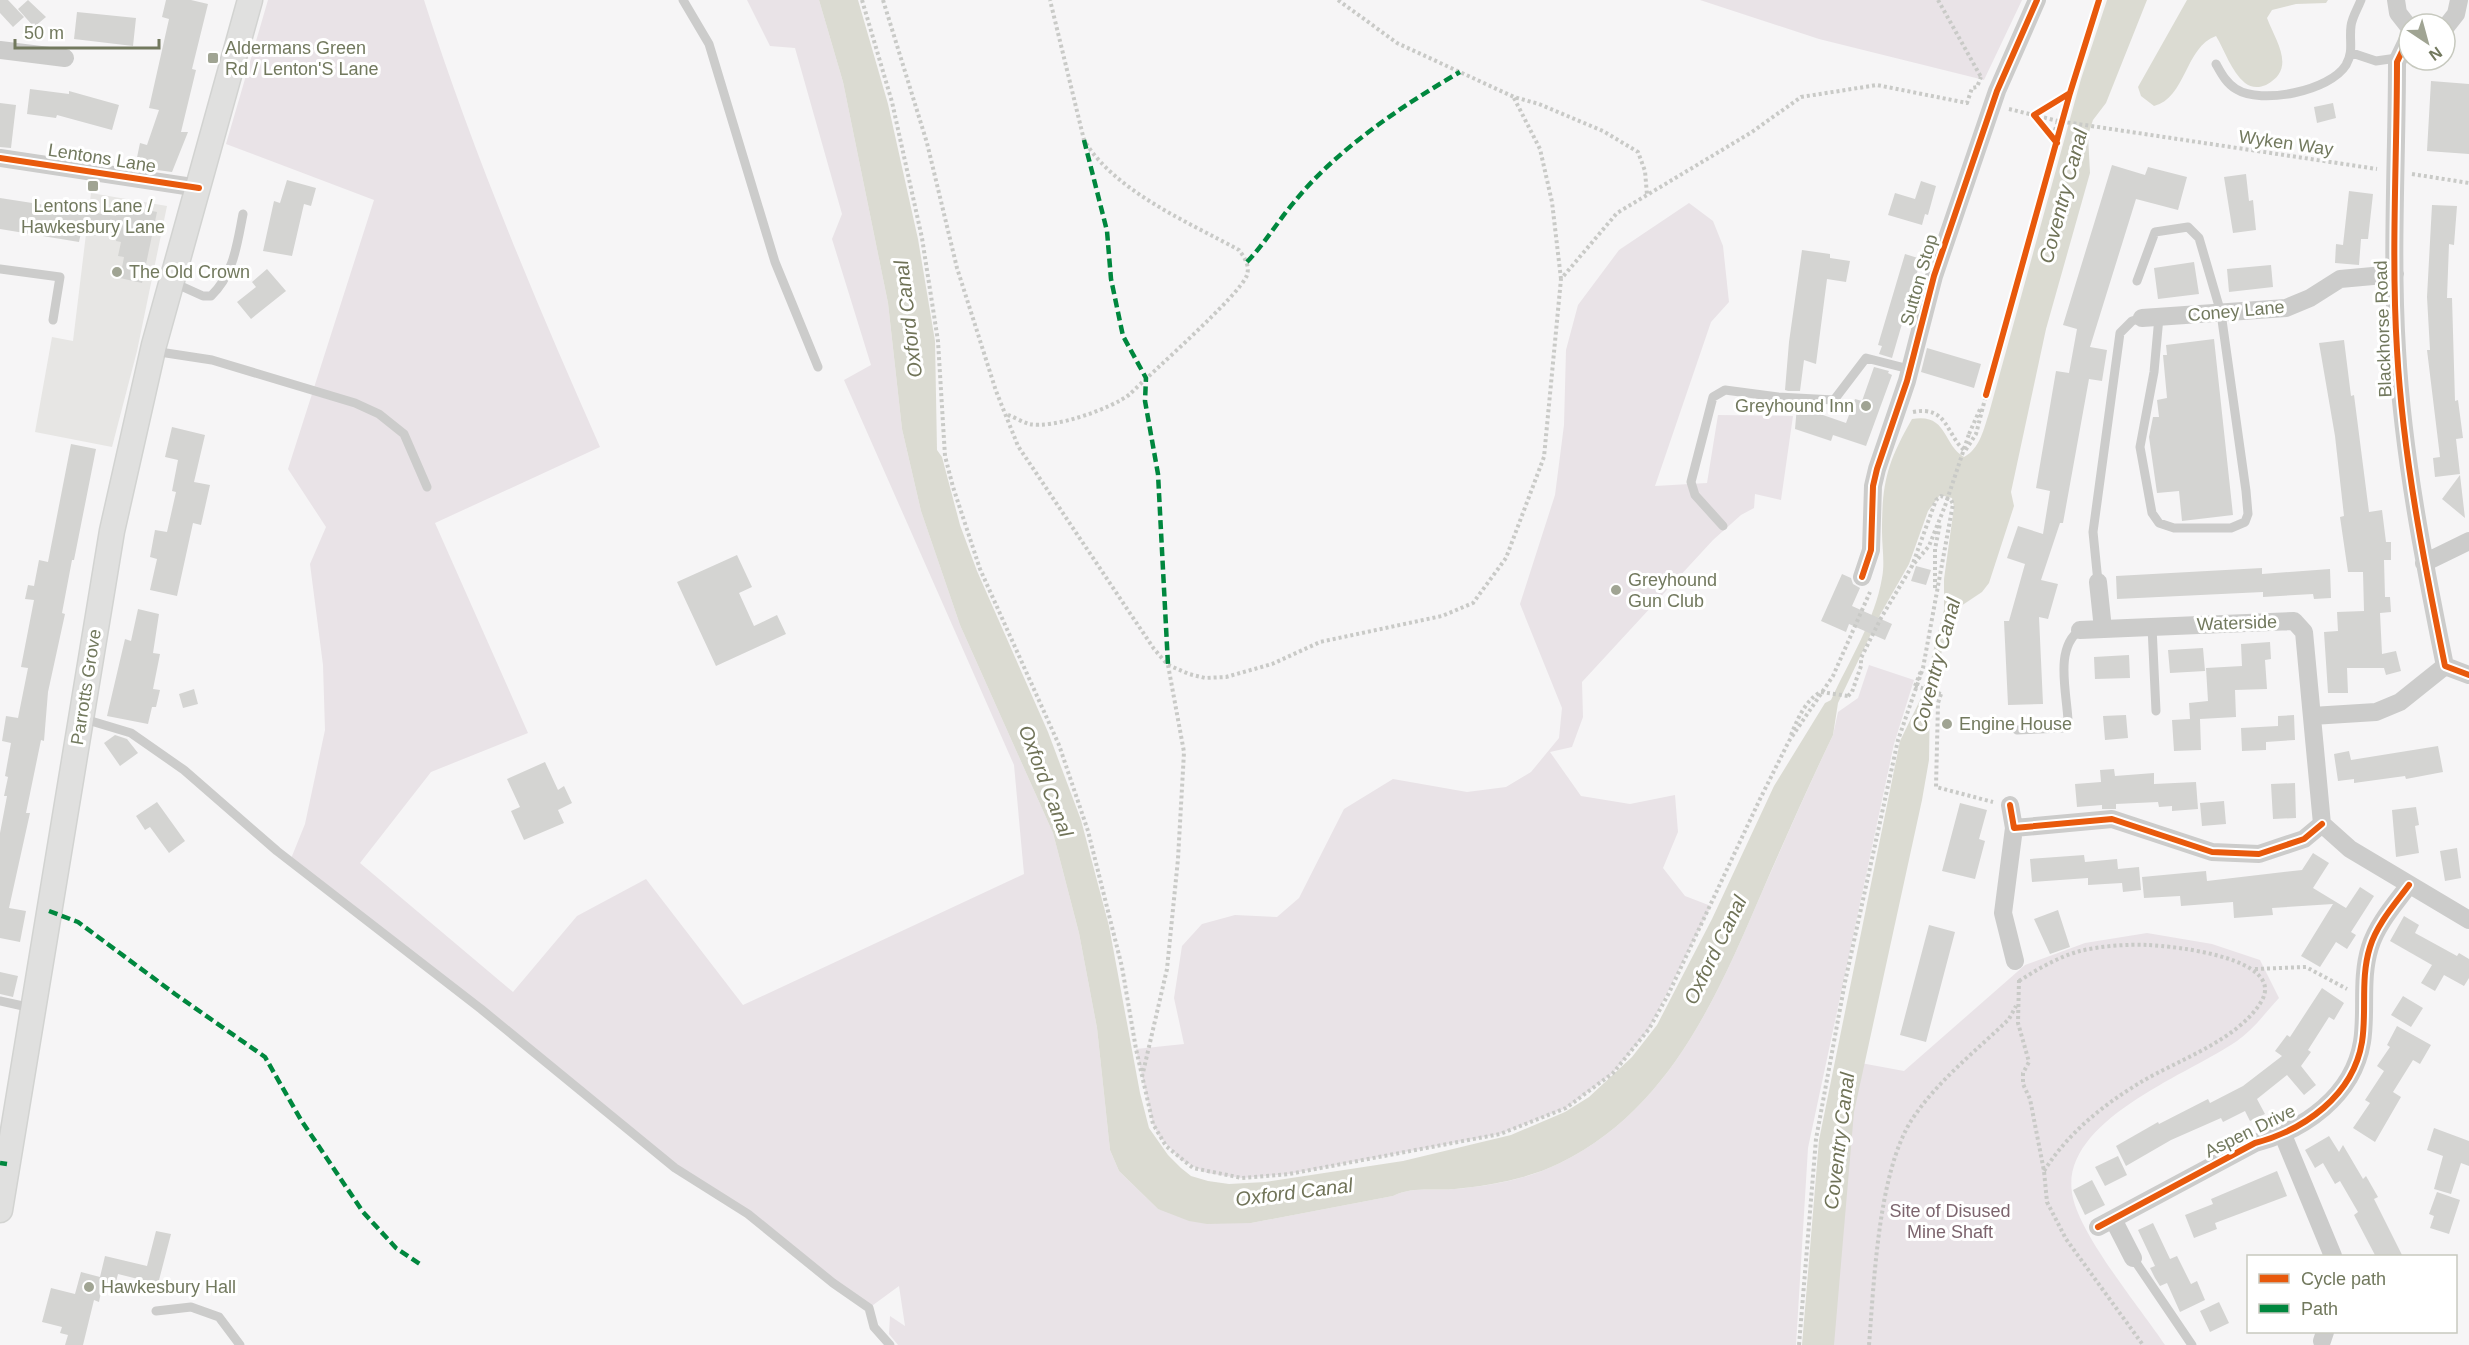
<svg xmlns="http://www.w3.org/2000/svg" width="2469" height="1345" font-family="Helvetica,sans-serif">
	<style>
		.built { fill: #e7e6e4 }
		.green { fill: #e9e3e7 }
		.water { fill: #dbdbd2 }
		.building { fill: #d4d4d2 }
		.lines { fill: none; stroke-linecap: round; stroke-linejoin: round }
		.secondary-casing { stroke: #d2d3d1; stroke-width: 27 }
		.path { stroke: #c9cac7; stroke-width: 4; stroke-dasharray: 3 3; stroke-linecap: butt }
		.service { stroke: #cccccb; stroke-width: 9 }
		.minor { stroke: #cccccb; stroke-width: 18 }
		.secondary { stroke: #e0e0df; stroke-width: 24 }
		.path-bridge { stroke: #c9cac7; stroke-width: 4; stroke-dasharray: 3 3; stroke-linecap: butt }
		.quiet { stroke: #00873e; stroke-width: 4.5; stroke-dasharray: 9 4.5; stroke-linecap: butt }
		.cycleway-casing { stroke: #fff; stroke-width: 10 }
		.cycleway { stroke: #e8590c; stroke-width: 6 }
		.poi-dot { fill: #a0a493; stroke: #fff; stroke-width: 2 }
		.labels { text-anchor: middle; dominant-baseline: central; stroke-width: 6; stroke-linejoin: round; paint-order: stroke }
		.poi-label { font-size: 18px; fill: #72795e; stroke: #fff; text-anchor: start }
		.street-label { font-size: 18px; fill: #72795e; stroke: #fff }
		.park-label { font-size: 18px; fill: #7d656e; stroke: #fff }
		.water-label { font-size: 20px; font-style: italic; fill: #707358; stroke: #fff }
	</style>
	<rect width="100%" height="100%" fill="#f6f5f6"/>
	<path class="built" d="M91,193L167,206L137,351L112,447L35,432L52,337L73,341Z"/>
	<path class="green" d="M268,0H424C473,153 535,300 600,447L435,523L528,733L431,772L360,863L513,992L577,916L646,879L743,1005L1024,874L1014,765L844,380L871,365L832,239L842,214L795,48L770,46L747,0H819L843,82L888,303L902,429L921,511L960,625L1053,833L1079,933L1097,1028L1110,1150L1119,1171L1158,1209L1251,1223L1393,1196C1413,1186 1433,1191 1455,1189C1490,1186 1528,1179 1560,1163C1669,1110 1717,997 1762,892C1785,840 1808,787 1833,735L1838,712L1858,698L1869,665L1914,680L1894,744L1808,1148L1796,1345H898L889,1334L890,1316L905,1326L899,1286L869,1308L748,1214L675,1168L290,861L305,824L325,730L323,665L310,564L326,527L288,469L374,200L226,144Z
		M1700,0H2022L1984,80L1819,39Z
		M1689,203L1713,221L1723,246L1729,302L1711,322L1655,486L1707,483L1718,415L1793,416L1781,500L1755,494L1754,508L1741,515L1713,540L1582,682L1583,717L1572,747L1550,752L1581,796L1630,804L1675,795L1678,832L1663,868L1685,896L1711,906L1649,1029L1613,1073L1566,1108L1500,1134L1289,1174L1242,1178L1207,1173L1181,1160L1159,1136L1153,1124L1136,1049L1184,1044L1174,998L1182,946L1202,924L1235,915L1277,917L1299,898L1344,809L1393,779L1467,792L1506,787L1531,772L1559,738L1562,708L1520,604L1555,495L1564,425L1566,350L1578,305L1619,250Z
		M2147,933L2212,944L2260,960L2279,998C2266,1012 2253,1030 2237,1041C2188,1075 2055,1122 2073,1198C2082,1238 2141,1309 2165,1345H1817L1850,1061L1904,1071L2025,965L2085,943Z"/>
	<path class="water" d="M819,0H858L888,104L918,239L935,341L937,450L942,457L960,525L977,571L1048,732L1081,820L1109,926L1140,1093L1149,1128L1168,1155L1181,1168L1191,1176L1208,1181L1229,1184L1265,1182L1403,1161L1511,1135L1565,1112L1589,1097L1632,1057L1657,1025L1712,919L1774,786L1825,703L1831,700C1849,661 1875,620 1882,578C1885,563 1882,547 1882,532C1882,482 1887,463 1912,419C1948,413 1942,444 1964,457C1980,449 1984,428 1989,413L2081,79L2107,0H2147L2106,103L2093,120L2088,135L2090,173L2046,329L2011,492L2014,506L1989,583L1982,592L1952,612L1930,697L1929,760L1922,800L1854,1112L1834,1345H1802L1819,1140L1900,741L1921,698L1944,610V579L1954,507L1952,498L1940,495L1928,511L1909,564L1880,615L1838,703L1833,735C1808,787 1785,839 1762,892C1717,997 1669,1110 1560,1163C1528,1179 1491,1185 1455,1189C1433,1191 1413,1186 1393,1196L1251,1223L1207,1224L1189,1221L1158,1209L1119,1171L1110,1150L1097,1028L1079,933L1053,833L960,625L921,511L902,429L888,303L843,82Z
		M2187,0H2328L2326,3L2296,4L2272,10L2267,18C2276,42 2297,69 2266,85C2259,88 2251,88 2245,83C2231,71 2225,51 2216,36C2185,47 2186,98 2154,106L2141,96L2138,87Z"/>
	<path class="building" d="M0,0H8L24,17L13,27L0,13Z
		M28,0L46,17L34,27L18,9Z
		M166,0H191L208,4L192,69L196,70L181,132H188L172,172L135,167L140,143L147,145L159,110L149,108L169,19L162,17Z
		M77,12L136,18L133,46L74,39Z
		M2431,81L2469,84V154L2427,151Z
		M30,89L69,94V91L119,105L112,130L57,115L56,118L27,114Z
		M0,103L16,105L11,148L0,147Z
		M2333,103L2336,118L2317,123L2314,107Z
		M2112,165L2145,175L2148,167L2187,177L2178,210L2136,199L2090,347L2107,350L2102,381L2089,379L2063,523H2060L2041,580L2058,584L2048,619L2039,617L2043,704L2008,705L2004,621H2009L2025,564L2007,558L2018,526L2043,534L2050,491L2036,488L2056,371L2069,373L2077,329L2063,325Z
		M2246,174L2249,201L2253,200L2256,230L2233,233L2224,177Z
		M287,180L316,188L311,206L304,204L292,256L263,251L274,201L280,203Z
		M1921,181L1936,186L1928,215L1925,214L1922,225L1888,215L1895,193L1915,199Z
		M2349,191L2373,194L2368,239H2361L2359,265L2335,263L2336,244L2343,245Z
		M0,198L116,216L118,204L157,212L142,283L120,278L124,257L118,256L121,242L116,241L117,235L82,228L79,242L0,229Z
		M2432,205L2457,206L2454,245L2449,244L2447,298H2452L2455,401L2458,400L2463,438L2456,439L2460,474L2435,477L2433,458L2440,457L2427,350H2430L2427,297Z
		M1802,250L1830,254V258L1850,261L1846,282L1827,279L1816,364L1804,360L1800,391H1788L1785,390L1789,342Z
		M1905,254L1921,259L1892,358L1879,354L1882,346L1878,345Z
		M2194,262L2199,294L2158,299L2154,268Z
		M2271,265L2273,287L2229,292L2227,269Z
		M267,269L286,291L251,319L237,302L256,287L252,282Z
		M2214,339L2233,515L2182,521L2179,491L2157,493L2149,437L2153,417H2159L2157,400L2167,398L2163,355H2167L2166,345Z
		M2344,340L2351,396L2354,395L2369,512L2382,510L2386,542H2391V560H2384L2385,597H2390L2391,612L2380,613L2382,654L2396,651L2401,671L2386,675L2384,668H2347L2348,693H2328L2324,632L2338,631L2337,612L2364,611L2363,572H2348L2340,517L2344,516L2335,436L2319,343Z
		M1927,348L1981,364L1974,388L1921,372Z
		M1874,367L1889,371L1888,373L1892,375L1866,446L1833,435L1831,441L1795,429L1797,406L1846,423L1855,399L1862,401Z
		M172,427L205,435L194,482L210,485L201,525L193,523L177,596L150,590L157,559L150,557L155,530L167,532L176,492L172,491L178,460L165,457Z
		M71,444L96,449L74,560H72L62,613L65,614L48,692L44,741L41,740L26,813H30L9,908L26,911L20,942L0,938V833L7,796H4L8,777L5,776L11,743L2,741L6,716L18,718L28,668L21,667L34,600L25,599L28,585L34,586L39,560L48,562Z
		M2460,475L2465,518L2442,499Z
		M737,555L752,587L739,593L754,626L777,615L786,634L716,666L677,582Z
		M1916,566L1931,570L1926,585L1911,581Z
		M2262,568V574L2330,569L2331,598L2314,599L2313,594L2263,597V592L2117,599L2116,576Z
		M1842,574L1851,578L1853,584L1860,588L1852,606L1892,624L1885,640L1849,624L1846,632L1821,621Z
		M138,609L159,614L153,653L160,654L153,689L160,690L156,707H152L148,724L107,716L125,639L131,641Z
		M2270,642L2271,659L2265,660L2267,689L2235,690L2236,717L2200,719L2201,750L2174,751L2172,720L2190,719L2189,703L2208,701L2206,668L2242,666L2241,644Z
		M2203,648L2205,671L2170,673L2168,650Z
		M2129,655L2130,678L2095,679L2094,657Z
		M194,689L198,704L183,708L179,694Z
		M2126,715L2128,738L2105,740L2103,716Z
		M2294,715L2295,740L2266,742V750L2242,751L2241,728L2278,726V716Z
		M115,735L127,739L138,753L120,766L104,743Z
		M2438,746L2443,772L2406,779L2405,776L2354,783V779L2338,781L2334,754L2349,751L2351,760Z
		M545,762L558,790L564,786L572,803L558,810L564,823L524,840L511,811L520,807L507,779Z
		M2114,769L2115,776L2154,773V784L2196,782L2198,809L2172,811V806L2159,807L2158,802L2116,804V809H2102V805L2077,807L2075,784L2101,782L2100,770Z
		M2295,783L2296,818L2273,819L2271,784Z
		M2224,801L2226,824L2202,826L2200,803Z
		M157,802L185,841L169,853L150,827L145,830L136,816Z
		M1960,803L1987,810L1979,839L1985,841L1975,879L1942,871Z
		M2416,807L2419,825L2415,826L2419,853L2396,857L2392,810Z
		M2457,848L2461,878L2445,881L2440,851Z
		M2313,853L2329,863L2313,888L2346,908L2360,887L2374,896L2351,932L2356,935L2347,949L2336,942L2320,967L2301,956L2333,904L2272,908L2273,915L2234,918L2233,902L2181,906L2180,896L2144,898L2142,877L2206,871L2207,881L2302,870Z
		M2084,855L2085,862L2117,859L2118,869L2139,867L2141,890L2123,892L2122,883L2088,885V878L2032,882L2030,859Z
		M2058,910L2070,947L2050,954L2034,919Z
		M2404,916L2419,925L2415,933L2457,956L2459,953L2469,959V978L2464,986L2444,975L2435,991L2421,983L2432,965L2390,941Z
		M1929,925L1955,932L1926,1042L1900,1035Z
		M0,972L18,976L13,997L0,994Z
		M2322,988L2344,1003L2334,1020L2329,1017L2308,1050L2311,1052L2301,1066L2316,1085L2304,1095L2287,1075L2257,1099L2265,1114L2250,1121L2245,1111L2223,1122L2221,1118L2171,1140L2126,1166L2116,1146L2158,1122L2159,1124L2208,1099L2210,1103L2243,1086L2282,1056L2275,1051L2287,1035L2290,1037Z
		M2403,996L2423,1008L2411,1027L2391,1015Z
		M2397,1026L2431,1045L2420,1064L2413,1060L2393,1092L2401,1097L2375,1142L2353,1128L2370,1103L2365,1100L2384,1071L2377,1066L2390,1047L2387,1045Z
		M2434,1128L2469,1141V1166L2461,1163L2451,1194L2434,1189L2443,1156L2427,1150Z
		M2329,1136L2339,1152L2343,1145L2363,1179L2366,1176L2378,1197L2374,1199L2403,1257H2376L2354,1215L2358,1212L2340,1181L2335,1184L2323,1163L2315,1168L2305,1150Z
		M2118,1156L2127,1175L2105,1186L2095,1167Z
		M2277,1171L2287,1196L2215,1223L2217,1229L2194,1238L2185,1215L2213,1204L2211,1199Z
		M2092,1180L2105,1205L2085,1215L2073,1190Z
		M2437,1192L2460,1200L2449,1234L2430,1228L2434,1216L2429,1214Z
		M2153,1223L2170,1259L2177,1256L2191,1284L2197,1281L2205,1300L2180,1312L2167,1283L2160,1286L2155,1278L2150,1268L2155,1266L2138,1230Z
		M156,1231L171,1234L158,1284L118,1274L115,1286L103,1283L99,1302L94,1300L83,1345H65L68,1335L60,1333L62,1327L42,1322L51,1288L75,1294L81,1272L100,1277L105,1256L147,1266Z
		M2219,1302L2229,1323L2210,1332L2200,1311Z"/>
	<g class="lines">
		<defs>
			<path id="secondary" d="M0,1210L112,531L154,345L250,0"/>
		</defs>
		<use href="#secondary" class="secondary-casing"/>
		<path class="path" d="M862,0L892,102L922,238L938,341L945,456L953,487L980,569L1059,745L1088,831L1122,967L1136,1049L1153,1124L1166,1146L1193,1168L1242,1178L1289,1174L1500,1134L1566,1108L1613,1073L1649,1029L1668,995L1760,799L1789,741L1833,676L1870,592
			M883,0L927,143L957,268L996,391L1018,446L1154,649L1168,665L1189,674L1205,678L1226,677L1272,664L1320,642L1442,616L1473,603L1506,558L1544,457L1561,279L1617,213L1752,132L1801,97L1877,85L1967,103L1972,88L1977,87L1981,77
			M1338,0L1397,43L1514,97L1539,104L1603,131L1638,152L1645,171L1647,195
			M1938,0L1981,77
			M1514,98L1540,149L1552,202L1561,279
			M2009,109L2058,121L2377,169
			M2053,136L2058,121
			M2412,174L2469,183
			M1913,412C1948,405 1946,435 1965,451L1976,434L1986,395
			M1008,415C1014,417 1022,422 1029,424C1053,429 1111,409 1130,394C1150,374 1241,294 1247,275C1250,265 1244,257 1239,250C1188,222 1114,191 1084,140L1050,0
			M1969,434L1981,407
			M1935,588V549L1940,524
			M1915,686L1921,671
			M1941,694L1938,703L1936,787L1993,802
			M1848,696L1852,692L1861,666V658L1881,618L1912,566L1929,546L1945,506
			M1791,735C1797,720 1806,699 1821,692
			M2255,969L2306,967L2347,989
			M2019,980L2018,1023L2029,1062L2023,1073V1084L2030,1099L2044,1171L2047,1202L2066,1239L2143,1345
			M2019,981C2038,969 2058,957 2080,951C2100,946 2128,944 2148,945C2173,946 2288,958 2261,1002C2238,1040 2178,1060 2141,1082C2103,1105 2068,1133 2044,1171
			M1142,1077L1167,969L1178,859L1184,752L1168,665
			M1799,1345L1816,1139L1845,982L1898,740L1923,668L1953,504L1951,500L1941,496L1936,500L1912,566
			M1869,1345C1874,1283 1878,1174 1911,1121C1936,1082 1976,1051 2009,1019L2016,1006"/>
		<path class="service" d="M683,0L709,44L775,262L818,367
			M2352,53L2376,61L2397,58
			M2216,64C2221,73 2226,83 2236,89C2261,105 2330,91 2346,65C2354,51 2349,41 2351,26C2352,17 2358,8 2361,0
			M0,269L60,277L53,320
			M2137,281L2155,232L2188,227L2199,238L2221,313L2246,491L2248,514L2245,522L2231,528H2174L2159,523L2152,513L2140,447L2154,372L2159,317
			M172,282L203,296H211C234,274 237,244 243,214
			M153,351L212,360L355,403L379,414L404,434L427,487
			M1723,526L1695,495L1691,482L1713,397L1725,390L1778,397L1834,400L1866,358L1909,369
			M2098,582L2093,532L2120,333L2132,321L2142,318
			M2152,627L2156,711
			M81,718L131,733L184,770L277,851L481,1009L675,1168L748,1214L833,1283L869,1308L874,1327L890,1345
			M2017,730L2062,728L2068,721C2067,693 2054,648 2080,630
			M0,1001L32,1008
			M2133,1258L2192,1345
			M156,1311L191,1307L219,1317L240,1345"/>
		<path class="minor" d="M2396,0L2398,13L2409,27
			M2445,28L2456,14L2459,0
			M2409,37L2397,62C2397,158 2391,254 2397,350C2403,456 2424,562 2445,666L2469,675
			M0,50L65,58
			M0,158L199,188
			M2142,318L2286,308L2310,298L2340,279L2395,274
			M2424,563L2469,541
			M1862,577L1871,550L1873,486L1877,469L1907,381L1934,276L1997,91L2037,0
			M2098,582L2103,629
			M2080,630L2294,621L2304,632L2322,824L2350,849L2469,920
			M2312,716L2376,712L2400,702L2445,666
			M2010,805L2014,828L2112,819L2212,852L2259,854L2304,839L2322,824
			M2014,828L2003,913L2015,961
			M2283,1135L2333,1256
			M2113,1219L2133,1258
			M2098,1227L2255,1143C2304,1130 2353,1096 2362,1042C2367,1011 2360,979 2370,947C2377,924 2395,904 2409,885
			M2322,1341L2325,1332"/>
		<use href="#secondary" class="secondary"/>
		<path class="path-bridge" d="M1945,506L1969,434
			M1915,686L1941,694
			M1821,692L1848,696"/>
		<path class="quiet" d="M1084,140L1107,231L1111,279L1123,336L1146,378L1145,401L1158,474L1168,665
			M1247,262C1265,243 1278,221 1295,201C1336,150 1403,105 1460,72
			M49,911L78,922L175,994L265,1057L301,1120L363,1212L396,1248L420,1264
			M0,1163L7,1164"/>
		<defs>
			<path id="cycleway" d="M2409,37L2397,62C2397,158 2391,254 2397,350C2403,456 2424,562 2445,666L2469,675
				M2057,143L2034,115L2070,93
				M0,158L199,188
				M1986,395L2070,93L2099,0
				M1862,577L1871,550L1873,486L1877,469L1907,381L1934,276L1997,91L2037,0
				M2010,805L2014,828L2112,819L2212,852L2259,854L2304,839L2322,824
				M2098,1227L2255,1143C2304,1130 2353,1096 2362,1042C2367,1011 2360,979 2370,947C2377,924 2395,904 2409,885"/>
		</defs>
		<use href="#cycleway" class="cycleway-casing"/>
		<use href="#cycleway" class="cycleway"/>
	</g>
	<g class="poi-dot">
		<rect x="207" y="52" width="12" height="12" rx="3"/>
		<rect x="87" y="180" width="12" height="12" rx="3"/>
		<circle cx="117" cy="272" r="6"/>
		<circle cx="1866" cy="406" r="6"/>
		<circle cx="1616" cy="590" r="6"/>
		<circle cx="1947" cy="724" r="6"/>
		<circle cx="89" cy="1287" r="6"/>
	</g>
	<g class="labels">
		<g class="poi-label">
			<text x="225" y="48">Aldermans Green<tspan x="225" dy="21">Rd / Lenton'S Lane</tspan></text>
			<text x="93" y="206" text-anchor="middle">Lentons Lane /<tspan x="93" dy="21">Hawkesbury Lane</tspan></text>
			<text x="129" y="272">The Old Crown</text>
			<text x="1854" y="406" text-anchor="end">Greyhound Inn</text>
			<text x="1628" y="580">Greyhound<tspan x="1628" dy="21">Gun Club</tspan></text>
			<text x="1959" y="724">Engine House</text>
			<text x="101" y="1287">Hawkesbury Hall</text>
		</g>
		<g class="street-label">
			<text transform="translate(2286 143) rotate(8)">Wyken Way</text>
			<text transform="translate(102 158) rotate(9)">Lentons Lane</text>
			<text transform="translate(1919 280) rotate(-74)">Sutton Stop</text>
			<text transform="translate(2236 311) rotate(-5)">Coney Lane</text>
			<text transform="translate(2383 329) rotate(-92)">Blackhorse Road</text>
			<text transform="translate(2237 623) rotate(-2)">Waterside</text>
			<text transform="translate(86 687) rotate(-81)">Parrotts Grove</text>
			<text transform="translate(2250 1131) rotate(-26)">Aspen Drive</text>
		</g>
		<g class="park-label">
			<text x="1950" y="1211">Site of Disused<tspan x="1950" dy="21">Mine Shaft</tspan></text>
		</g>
		<g class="water-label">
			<text transform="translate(2063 196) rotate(-75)">Coventry Canal</text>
			<text transform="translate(908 319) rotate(-97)">Oxford Canal</text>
			<text transform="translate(1936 665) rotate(-75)">Coventry Canal</text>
			<text transform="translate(1046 781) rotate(69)">Oxford Canal</text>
			<text transform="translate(1715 950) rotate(-64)">Oxford Canal</text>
			<text transform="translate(1839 1141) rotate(-83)">Coventry Canal</text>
			<text transform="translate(1294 1192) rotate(-7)">Oxford Canal</text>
		</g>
	</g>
	<rect x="2247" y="1255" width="210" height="78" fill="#ffffff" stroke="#c7c9bf" stroke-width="1.5"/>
	<rect x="2259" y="1274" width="30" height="9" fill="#e8590c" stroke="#c7c9bf" stroke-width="1.5"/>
	<text x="2301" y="1285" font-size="18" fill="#72795e">Cycle path</text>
	<rect x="2259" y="1304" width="30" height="9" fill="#00873e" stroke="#c7c9bf" stroke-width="1.5"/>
	<text x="2301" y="1315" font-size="18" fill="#72795e">Path</text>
	<g transform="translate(2427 42) rotate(144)"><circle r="28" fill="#ffffff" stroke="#c7c9bf" stroke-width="1.5"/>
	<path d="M0-4.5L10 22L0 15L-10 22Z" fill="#a0a493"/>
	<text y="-9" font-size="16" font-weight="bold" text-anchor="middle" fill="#72795e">N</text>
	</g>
	<path d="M15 39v9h144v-9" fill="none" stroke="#72795e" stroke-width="3"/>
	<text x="24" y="39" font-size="18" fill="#72795e" stroke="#ffffff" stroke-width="4.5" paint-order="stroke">50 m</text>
</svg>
